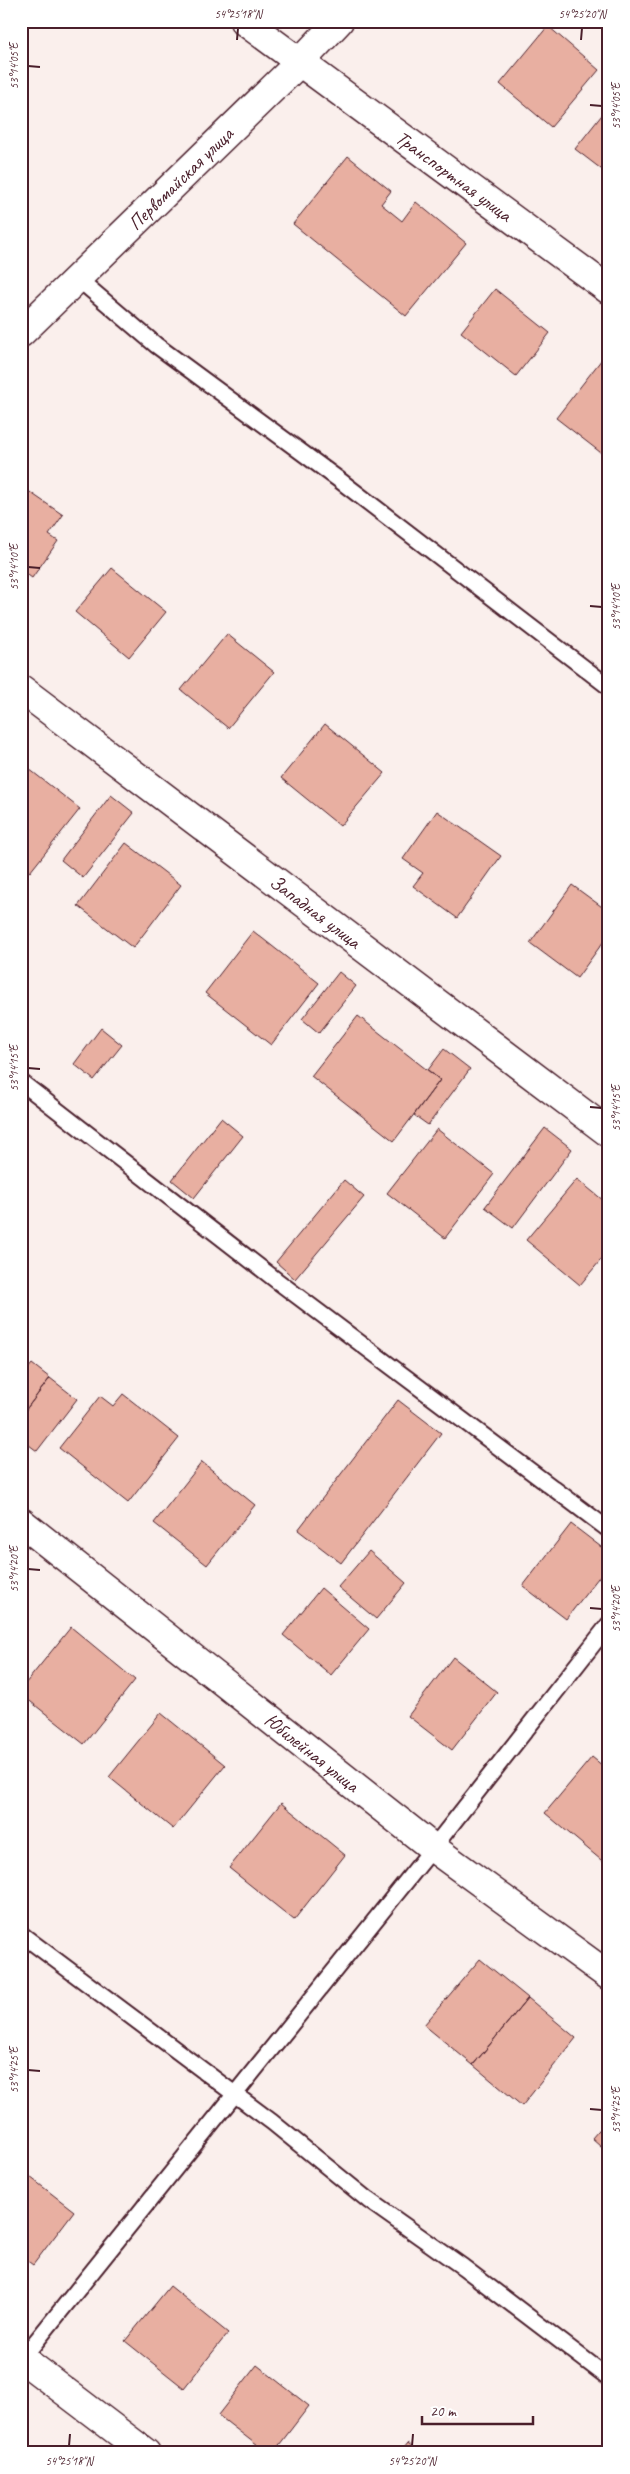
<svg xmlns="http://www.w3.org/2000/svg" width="630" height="2474" font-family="Caveat,sans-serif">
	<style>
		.building { fill: #e8afa1; stroke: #4a1f2b }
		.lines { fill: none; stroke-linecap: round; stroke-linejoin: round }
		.lane-casing { stroke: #4a1f2b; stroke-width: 19 }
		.street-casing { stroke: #4a1f2b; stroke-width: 31 }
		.lane { stroke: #fff; stroke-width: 15 }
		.street { stroke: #fff; stroke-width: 28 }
		.ticks { fill: none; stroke: #4a1f2b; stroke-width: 2 }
		.labels { text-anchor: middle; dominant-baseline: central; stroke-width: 4.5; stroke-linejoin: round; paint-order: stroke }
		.street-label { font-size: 20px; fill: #4a1f2b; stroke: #fff }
		.neatline { fill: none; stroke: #4a1f2b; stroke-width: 2 }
		.ticks-label { font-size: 12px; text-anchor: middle; fill: #4a1f2b }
	</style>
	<rect width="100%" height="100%" fill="#faefec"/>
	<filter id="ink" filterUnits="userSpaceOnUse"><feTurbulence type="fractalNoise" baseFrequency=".02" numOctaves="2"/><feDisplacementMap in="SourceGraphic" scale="10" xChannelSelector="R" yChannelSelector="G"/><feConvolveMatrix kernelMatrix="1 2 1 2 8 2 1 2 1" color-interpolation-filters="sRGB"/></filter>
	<g filter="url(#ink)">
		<path class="building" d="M548,26L599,70L551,127L500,84Z
			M609,106V175L575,149Z
			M348,156L391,191L381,204L402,221L416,202L466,243L406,316L293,224Z
			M495,289L550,333L516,376L461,332Z
			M609,350V459L556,418Z
			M21,486L63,515L49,535L58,541L32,578L21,570Z
			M112,568L166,612L129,657L75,612Z
			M227,634L274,672L228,728L181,690Z
			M325,724L385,773L340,826L281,778Z
			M24,765L80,809L30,872L21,865V768Z
			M111,795L134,813L83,878L61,860Z
			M437,811L501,856L457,918L413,886L423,873L403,859Z
			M126,843L181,885L133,948L78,906Z
			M572,885L609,912V934L577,978L530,943Z
			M253,931L319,983L271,1045L205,993Z
			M339,972L356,986L319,1033L302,1019Z
			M358,1016L440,1080L394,1141L311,1076Z
			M101,1028L122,1045L94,1080L74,1064Z
			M444,1049L470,1069L428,1125L414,1115L440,1080L428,1070Z
			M221,1118L243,1136L194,1198L172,1180Z
			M545,1128L572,1149L513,1228L485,1207Z
			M437,1129L494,1174L445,1238L387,1193Z
			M577,1179L609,1205V1250L580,1285L526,1240Z
			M344,1180L364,1197L295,1279L276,1262Z
			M21,1331L29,1337L21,1346Z
			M32,1364L50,1378L21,1416V1377Z
			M50,1378L77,1399L37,1451L21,1439V1416Z
			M123,1394L179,1438L128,1503L59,1448L100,1396L113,1406Z
			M398,1400L441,1433L341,1563L298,1530Z
			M202,1462L255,1505L207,1565L154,1523Z
			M571,1524L609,1553V1564L566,1619L523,1586Z
			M369,1551L406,1583L376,1619L338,1587Z
			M321,1588L369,1629L331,1675L283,1635Z
			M71,1627L135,1680L84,1744L21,1694V1689Z
			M453,1657L497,1692L452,1750L408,1716Z
			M161,1713L225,1765L173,1829L109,1777Z
			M592,1757L609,1771L607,1865L545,1813Z
			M281,1803L345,1855L294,1920L229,1868Z
			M480,1959L528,1998L473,2065L424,2025Z
			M528,1998L576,2038L522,2106L473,2065Z
			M609,2118V2153L592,2138Z
			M21,2170L74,2211L33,2265L21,2256Z
			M170,2286L228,2333L184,2388L125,2341Z
			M257,2365L309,2406L273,2453H267L218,2415Z
			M408,2443L420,2453H400Z"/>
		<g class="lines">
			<defs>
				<path id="lane" d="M76,277L156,345L338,479L609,687
					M21,1082L276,1280L609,1530
					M21,1934L272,2122L368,2200L463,2267L609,2378
					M21,2360L433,1848L609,1624"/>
				<g id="street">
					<path id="s1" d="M244,21L609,290"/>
					<path id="s2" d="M21,333L300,62L339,21"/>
					<path id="s3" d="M21,689L609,1133"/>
					<path id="s4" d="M21,1522L433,1848L609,1976"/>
					<path d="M21,2358L146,2453"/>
				</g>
			</defs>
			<use href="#lane" class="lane-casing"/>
			<use href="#street" class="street-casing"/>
			<use href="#lane" class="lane"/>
			<use href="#street" class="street"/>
		</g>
	</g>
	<path class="ticks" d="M237,40L238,28M581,40L582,28M28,66L40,67M590,105L602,106M28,567L40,568M590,606L602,607M28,1068L40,1069M590,1107L602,1108M28,1569L40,1570M590,1608L602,1609M28,2070L40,2071M590,2109L602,2110M69,2446L70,2434M412,2446L413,2434"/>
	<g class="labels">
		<g class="street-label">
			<text stroke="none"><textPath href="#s1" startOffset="261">Транспортная улица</textPath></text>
			<text stroke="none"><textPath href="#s2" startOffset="222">Первомайская улица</textPath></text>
			<text stroke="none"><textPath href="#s3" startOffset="369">Западная улица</textPath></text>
			<text stroke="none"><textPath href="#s4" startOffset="371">Юбилейная улица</textPath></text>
		</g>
	</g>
	<rect width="630" height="2474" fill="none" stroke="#fff" stroke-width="55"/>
	<path d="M422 2416v8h111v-8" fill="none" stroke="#4a1f2b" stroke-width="2.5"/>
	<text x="430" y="2416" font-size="15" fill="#4a1f2b" stroke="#ffffff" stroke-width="4" paint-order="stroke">20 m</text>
	<rect x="28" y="28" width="574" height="2418" class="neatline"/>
	<g class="ticks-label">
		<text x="238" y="18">54°25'18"N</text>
		<text x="582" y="18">54°25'20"N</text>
		<text transform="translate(14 66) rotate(-90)" y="4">53°14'05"E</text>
		<text transform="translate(616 106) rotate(-90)" y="4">53°14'05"E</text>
		<text transform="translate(14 567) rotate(-90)" y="4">53°14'10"E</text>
		<text transform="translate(616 607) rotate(-90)" y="4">53°14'10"E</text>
		<text transform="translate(14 1068) rotate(-90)" y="4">53°14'15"E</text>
		<text transform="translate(616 1108) rotate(-90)" y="4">53°14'15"E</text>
		<text transform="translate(14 1569) rotate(-90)" y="4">53°14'20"E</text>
		<text transform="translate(616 1609) rotate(-90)" y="4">53°14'20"E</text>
		<text transform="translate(14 2070) rotate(-90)" y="4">53°14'25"E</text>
		<text transform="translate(616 2110) rotate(-90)" y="4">53°14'25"E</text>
		<text x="69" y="2465">54°25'18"N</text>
		<text x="412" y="2465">54°25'20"N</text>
	</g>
</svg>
